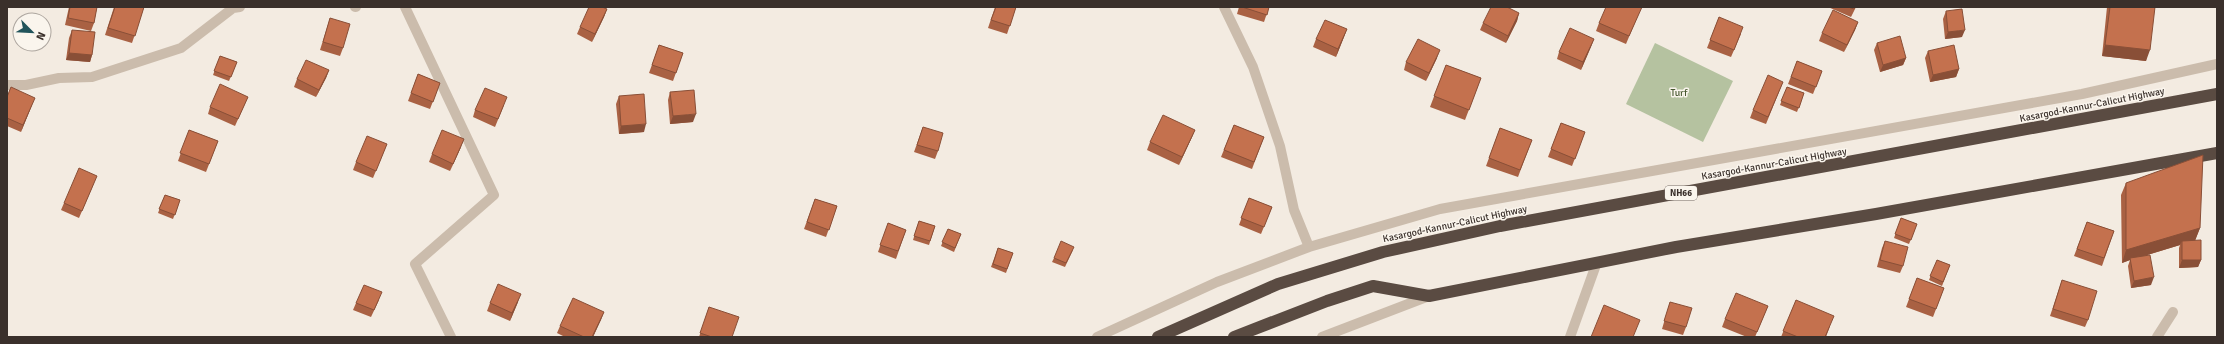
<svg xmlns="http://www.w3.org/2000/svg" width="2224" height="344" font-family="Signika,sans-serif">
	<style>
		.green { fill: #b5c2a0 }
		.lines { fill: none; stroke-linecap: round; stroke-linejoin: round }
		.minor { stroke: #cbbcac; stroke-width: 10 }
		.highway { stroke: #5a4b42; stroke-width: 12 }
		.wall { fill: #a96143 }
		.shaded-wall { fill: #894f37 }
		.building { fill: #c4714e; stroke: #894f37 }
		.labels { text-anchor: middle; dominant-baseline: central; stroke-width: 3; stroke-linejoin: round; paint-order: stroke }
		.shield { fill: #faf5ed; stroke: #746b65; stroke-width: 1 }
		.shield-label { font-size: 9px; font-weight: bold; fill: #3a302b }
		.park-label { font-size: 10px; fill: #46582f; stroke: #faf5ed }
		.street-label { font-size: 10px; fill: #3a302b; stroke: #faf5ed }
	</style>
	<rect width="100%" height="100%" fill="#f3ebe1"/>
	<path class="green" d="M1655,43L1733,81L1703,142L1626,104Z"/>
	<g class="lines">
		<path class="minor" d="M355,7H356
			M405,7L494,195L415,264L451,337
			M1224,7L1253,67L1280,146L1294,210L1309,247
			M7,85H26L59,78L92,77L181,48L233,8L240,7
			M1097,337L1217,282L1309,247L1440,209L2082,94L2217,64
			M1322,337L1429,296
			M1570,337L1597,262
			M2157,337L2173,312"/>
		<path class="highway" d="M1158,337L1278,284L1383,252L1500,226L2217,94
			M1234,337L1327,301L1373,286L1429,296L1676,247L1876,214L2217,153"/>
	</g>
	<path class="wall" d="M69,7H97L94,23L91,31L65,25Z
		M114,7H144L132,43L105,35Z
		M995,7H1016L1007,34L988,28Z
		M1239,7H1269L1264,22L1237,14Z
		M1828,7H1856L1851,17Z
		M2107,7H2155L2146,61L2102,56Z
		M607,9L604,17L592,42L577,34L580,27Z
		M1946,11L1962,37L1945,39L1943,19Z
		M1519,13L1517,21L1506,43L1480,30L1483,23Z
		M1639,13L1626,44L1596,31L1599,23Z
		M1719,17L1741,34L1731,57L1707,48Z
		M330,18L343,48L340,56L320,50Z
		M1858,22L1855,30L1844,52L1819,41L1822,33Z
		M1347,29L1336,57L1313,47L1316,39Z
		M72,30L92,55L90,62L66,60L69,38Z
		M1594,39L1581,70L1557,59L1559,52Z
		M1877,43L1906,58L1903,65L1880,72L1874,50Z
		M659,45L683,53L673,81L649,73Z
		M1928,51L1959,69L1956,77L1930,82L1925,58Z
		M220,56L237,62L229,81L213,75Z
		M1437,58L1426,81L1404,70L1406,62Z
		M1797,61L1822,71L1813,94L1788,84Z
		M1446,65L1481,78L1465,120L1430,107Z
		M329,70L326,78L316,97L294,87L297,79Z
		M418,74L440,83L430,109L408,101Z
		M1783,82L1766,124L1750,118L1753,110Z
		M1787,87L1804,93L1797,112L1780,105Z
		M670,92L693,122L670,124L668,100Z
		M619,96L644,132L619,134L616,104Z
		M7,97L32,105L21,132L7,126Z
		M248,97L235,126L208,114L210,107Z
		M504,105L495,127L473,117L475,110Z
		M1561,123L1585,132L1572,166L1548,157Z
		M1234,125L1264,137L1252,169L1221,157Z
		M923,127L938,151L935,159L914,152Z
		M1500,128L1532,140L1518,177L1486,166Z
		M189,130L218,141L206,172L178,161Z
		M1195,130L1192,137L1179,165L1147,150L1150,142Z
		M387,144L373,178L353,170L356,162Z
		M461,147L450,171L429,162L432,154Z
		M94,183L79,218L61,210L64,203Z
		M2126,183L2200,228L2195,240L2201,260L2198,267L2179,268V248L2180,245L2147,255L2151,285L2131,288L2128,266L2130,260L2122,263L2121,195Z
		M165,195L180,200L173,219L158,213Z
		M1249,198L1272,207L1261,234L1239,225Z
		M815,199L837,206L826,237L804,229Z
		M1901,218L1917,224L1909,244L1894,238Z
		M919,221L935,226L929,245L913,240Z
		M2087,222L2114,231L2102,266L2074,256Z
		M888,223L906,230L896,259L878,252Z
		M948,229L961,234L954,252L941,246Z
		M1885,241L1903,266L1900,273L1877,267L1882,248Z
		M998,248L1013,253L1006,273L991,267Z
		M1073,250L1065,267L1052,262L1054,258Z
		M1937,260L1950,265L1942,286L1929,280Z
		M1917,278L1944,288L1933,317L1906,307Z
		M2062,280L2088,320L2085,327L2050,316Z
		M379,300L371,317L353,310L356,303Z
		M1796,300L1830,326L1826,337H1781Z
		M518,302L510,321L487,311L490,303Z
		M1670,302L1686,327L1683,335L1662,329Z
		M1768,306L1755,337H1747L1722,327L1725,319Z
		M709,307L732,337H699Z
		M604,312L593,337H565L557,333L560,326Z"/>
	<path class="shaded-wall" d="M607,9L604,17L592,42L595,34Z
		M1519,13L1517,21L1506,43L1508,36Z
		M1858,22L1855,30L1844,52L1847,45Z
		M1347,29L1344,37L1336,57L1338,49Z
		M1965,30L1962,37L1945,39L1948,32Z
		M1594,39L1591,47L1581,70L1583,62Z
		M2105,45L2150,50L2146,61L2102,56Z
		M1440,50L1437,58L1426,81L1429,73Z
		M69,53L92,55L90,62L66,60Z
		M1906,58L1903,65L1880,72L1883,65Z
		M1959,69L1956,77L1930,82L1933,75Z
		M329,70L326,78L316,97L319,90Z
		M35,98L32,105L21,132L23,125Z
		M696,114L693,122L670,124L673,116Z
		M646,124L644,132L619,134L621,126Z
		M1195,130L1192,137L1179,165L1182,157Z
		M464,139L461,147L450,171L453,164Z
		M2200,228L2195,241H2182L2180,245L2131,260L2130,258V260L2122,263L2126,250Z
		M2182,260H2201L2198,267L2179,268Z
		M2154,277L2151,285L2131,288L2134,281Z
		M521,294L518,302L510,321L512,313Z
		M604,312L601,320L593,337H592Z"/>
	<path class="building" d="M70,7H97L94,23L68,18Z
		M115,7H144L135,36L108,28Z
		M589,7H602L607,9L595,34L580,27Z
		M996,7H1016L1010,26L991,20Z
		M1242,7H1269L1267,15Z
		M1491,7H1507L1519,13L1508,36L1483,23Z
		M1606,7H1642L1629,36L1599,23Z
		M1848,7H1855L1854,9Z
		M2110,7H2155L2150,50L2105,45Z
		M1962,9L1965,30L1948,32L1946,11Z
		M1833,10L1858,22L1847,45L1822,33Z
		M1719,17L1743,27L1734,50L1710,40Z
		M330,18L350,24L343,48L323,42Z
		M1325,20L1347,29L1338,49L1316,39Z
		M1570,28L1594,39L1583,62L1559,52Z
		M72,30L95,32L92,55L69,53Z
		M1900,36L1906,58L1883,65L1877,43Z
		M1418,39L1440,50L1429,73L1406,62Z
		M659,45L683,53L676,73L652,65Z
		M1954,45L1959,69L1933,75L1928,51Z
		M220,56L237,62L231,77L214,71Z
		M306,60L329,70L319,90L297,79Z
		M1797,61L1822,71L1816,87L1791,77Z
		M1446,65L1481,78L1469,110L1434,96Z
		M418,74L440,83L433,102L411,93Z
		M1768,75L1783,82L1768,117L1753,110Z
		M220,84L248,97L238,119L210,107Z
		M11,87L35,98L23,125L7,118V97Z
		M1787,87L1804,93L1799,108L1781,101Z
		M485,88L507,97L498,119L475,110Z
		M694,90L696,114L673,116L670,92Z
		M644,94L646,124L621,126L619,96Z
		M1163,115L1195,130L1182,157L1150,142Z
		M1561,123L1585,132L1575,159L1551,149Z
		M1234,125L1264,137L1254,162L1224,150Z
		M923,127L943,133L938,151L917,145Z
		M1500,128L1532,140L1520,170L1489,158Z
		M189,130L218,141L209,164L180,153Z
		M442,130L464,139L453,164L432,154Z
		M367,136L387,144L376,171L356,162Z
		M2203,155L2200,228L2126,250V183Z
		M79,168L97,176L82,211L64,203Z
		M165,195L180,200L175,215L159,209Z
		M1249,198L1272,207L1264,227L1241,218Z
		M815,199L837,206L829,230L807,222Z
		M1901,218L1917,224L1911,240L1895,234Z
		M919,221L935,226L930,241L914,236Z
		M2087,222L2114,231L2104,258L2077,249Z
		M888,223L906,230L898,251L880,245Z
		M948,229L961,234L955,248L942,242Z
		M2201,240V260H2182V241Z
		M1061,241L1074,247L1066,263L1054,258Z
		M1885,241L1908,247L1903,266L1880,260Z
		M998,248L1013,253L1007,269L993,264Z
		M2150,255L2154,277L2134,281L2130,258Z
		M1937,260L1950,265L1943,282L1930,276Z
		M1917,278L1944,288L1936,309L1909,299Z
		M2062,280L2097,291L2088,320L2053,309Z
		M498,284L521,294L512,313L490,303Z
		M364,285L382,292L374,310L356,303Z
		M1736,293L1768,306L1757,332L1725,319Z
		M573,298L604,312L592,337H584L560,326Z
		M1796,300L1834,316L1825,337H1798L1783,331Z
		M1670,302L1692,308L1686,327L1664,321Z
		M1604,305L1640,320L1633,337H1591Z
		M709,307L739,317L732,337H712L700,333Z"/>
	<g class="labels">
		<rect class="shield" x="1665" y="186" width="32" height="14" rx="3"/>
		<g class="shield-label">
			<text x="1681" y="193">NH66</text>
		</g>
		<g class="park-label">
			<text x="1679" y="93">Turf</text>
		</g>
		<g class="street-label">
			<text transform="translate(2092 105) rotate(-11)">Kasargod-Kannur-Calicut Highway</text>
			<text transform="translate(1774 164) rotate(-10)">Kasargod-Kannur-Calicut Highway</text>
			<text transform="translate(1455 224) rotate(-12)">Kasargod-Kannur-Calicut Highway</text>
		</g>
	</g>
	<rect width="2224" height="344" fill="none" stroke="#3a302b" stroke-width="16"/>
	<g transform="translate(32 32) rotate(114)"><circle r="19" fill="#faf5ed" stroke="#ada69f"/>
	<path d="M0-3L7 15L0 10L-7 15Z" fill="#21545b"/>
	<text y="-6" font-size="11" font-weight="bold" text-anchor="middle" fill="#3a302b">N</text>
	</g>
</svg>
